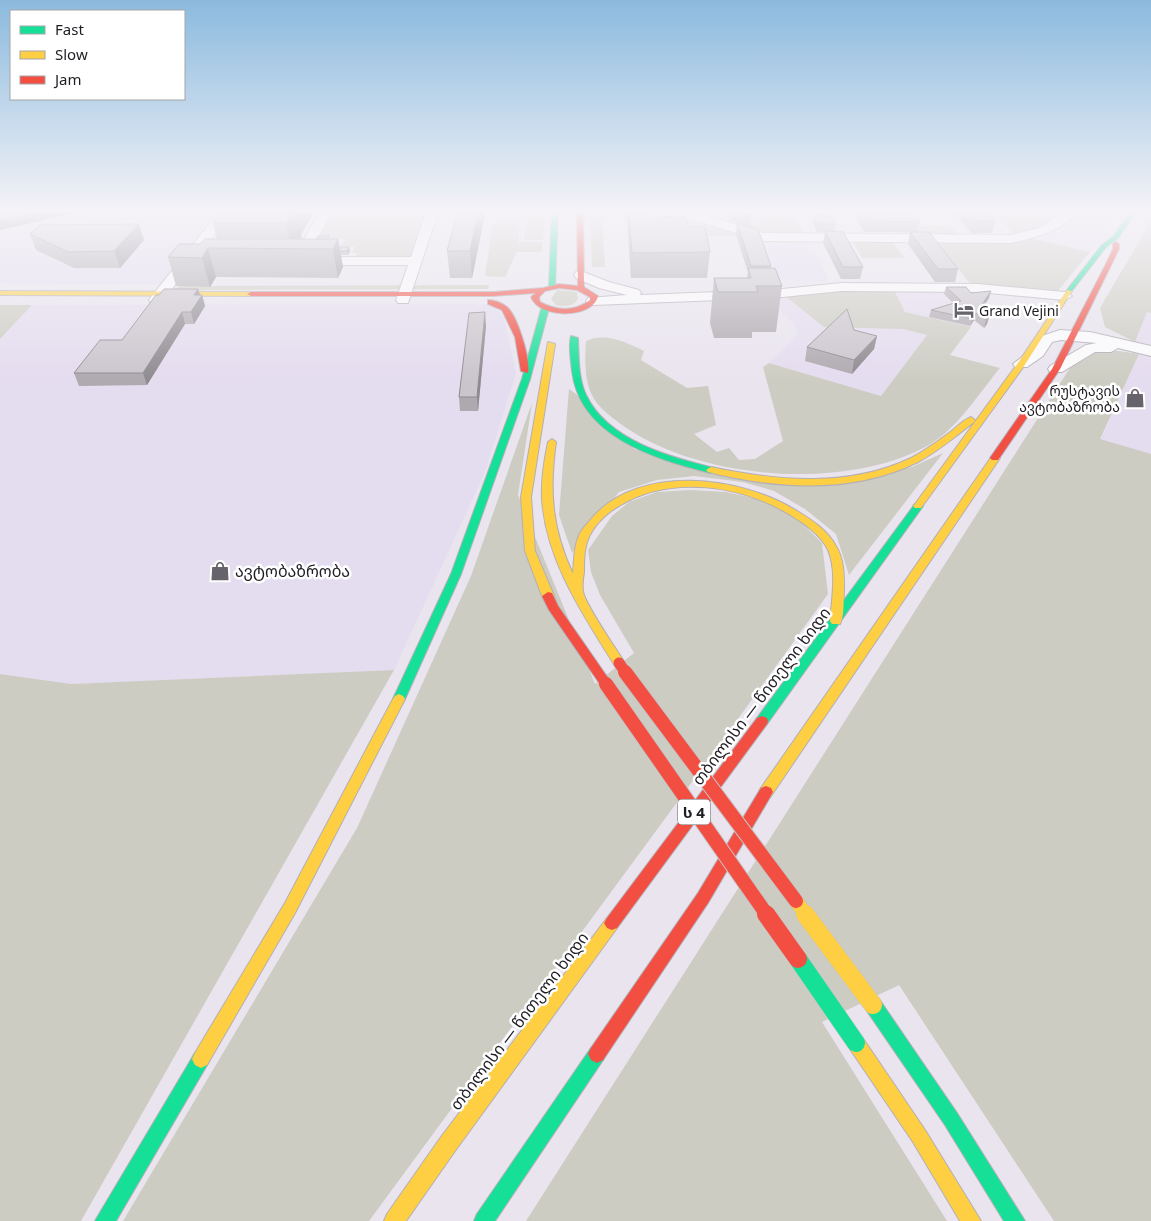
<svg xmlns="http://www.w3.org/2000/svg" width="1151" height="1221" font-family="Georgia,'Noto Sans Georgian',serif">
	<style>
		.built { fill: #e4dcef }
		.green { fill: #ccccc2 }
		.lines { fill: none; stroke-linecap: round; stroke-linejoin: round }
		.street-casing { stroke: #b3afb7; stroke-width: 2 }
		.fast-casing { stroke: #b3afb7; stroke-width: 2 }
		.slow-casing { stroke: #b3afb7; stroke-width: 2 }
		.jam-casing { stroke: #b3afb7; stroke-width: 2 }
		.street { fill: #fcfbfc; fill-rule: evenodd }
		.fast { fill: #16e098; fill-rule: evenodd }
		.slow { fill: #ffcf43; fill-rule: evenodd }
		.jam { fill: #f24e42; fill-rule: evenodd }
		.fast-bridge-casing { stroke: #c6c4c8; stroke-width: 19; stroke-linecap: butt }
		.slow-bridge-far1-casing { stroke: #c6c4c8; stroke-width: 16; stroke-linecap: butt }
		.slow-bridge-casing { stroke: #c6c4c8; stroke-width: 19; stroke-linecap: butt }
		.jam-bridge-far2-casing { stroke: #c6c4c8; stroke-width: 12; stroke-linecap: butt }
		.jam-bridge-far1-casing { stroke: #c6c4c8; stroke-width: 16; stroke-linecap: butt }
		.jam-bridge-casing { stroke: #c6c4c8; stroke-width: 19; stroke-linecap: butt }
		.fast-bridge { stroke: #16e098; stroke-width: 18 }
		.slow-bridge-far1 { stroke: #ffcf43; stroke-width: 14 }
		.slow-bridge { stroke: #ffcf43; stroke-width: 18 }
		.jam-bridge-far2 { stroke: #f24e42; stroke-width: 11 }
		.jam-bridge-far1 { stroke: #f24e42; stroke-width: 14 }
		.jam-bridge { stroke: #f24e42; stroke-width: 18 }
		.wall { fill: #aea9af }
		.shaded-wall { fill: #8d8a8f }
		.building { fill: #cac5cc; stroke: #8d8a8f }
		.labels { text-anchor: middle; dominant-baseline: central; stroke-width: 5; stroke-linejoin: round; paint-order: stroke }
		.far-poi-label { font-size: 14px; fill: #1f1d23; stroke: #fff; text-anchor: start }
		.shield { fill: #fff; stroke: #626165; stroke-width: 1 }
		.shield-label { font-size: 15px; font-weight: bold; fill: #1f1d23 }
		.poi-label { font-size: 16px; fill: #1f1d23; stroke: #fff; text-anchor: start }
		.street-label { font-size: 16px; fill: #1f1d23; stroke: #fff }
	</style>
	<rect width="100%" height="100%" fill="#e9e4ee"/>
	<path class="built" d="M19,212H222L164,284L0,283V228Z
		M1074,212H1118L1090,252L1029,238Z
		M762,239L810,240L829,281L777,280Z
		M894,290L981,292L989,299L971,327L905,312Z
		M785,296L903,329L927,335L881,396L769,363L798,334L792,321L767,299Z
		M492,304L504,318L516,373L485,472L394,670L71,684L0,674V339L32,305Z
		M1147,312L1151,313V345L1135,342Z
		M1139,354L1151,356V454L1100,440Z"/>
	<path class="green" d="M528,212H545L543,240H524Z
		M590,212H602L605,267H592Z
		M660,212H668L744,236H665Z
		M763,212H794L804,236L759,235L712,219L765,220Z
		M992,212H1074L1030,238L1090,252L1056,293L972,286L935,239L1015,235Z
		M330,214L427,215L411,260H354L357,253H352L355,247L342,246L345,239H316Z
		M1151,221V313L1147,312L1135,342L1105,327L1100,308Z
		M493,223H520L518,242H542V252H517L505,277L485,276Z
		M894,226H950L958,235H901Z
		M852,240H892L904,258H862Z
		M489,285L488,289L175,290L179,286Z
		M557,290L577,292L578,299C573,307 565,307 556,305L551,299Z
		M894,290L905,312L971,327L950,355L1000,368C979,393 958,428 929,445C847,491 705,480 628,429C615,420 597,408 591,393C584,376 585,358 586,341C605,332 626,342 644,351L641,360L687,388L708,386L716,425L694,434L717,452L729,448L739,460L755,459L783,441L763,367L769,363L881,396L927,335L903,329L824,327L785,296L839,291Z
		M0,305H32L0,339Z
		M1094,350L1119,351L1139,354L1100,439L1151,454V1221H1054L899,985L822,1022L947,1221H526L1075,360Z
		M569,389L576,394L634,449L785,484L912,467L943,453L849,575L836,534L805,509L774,491L743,482L694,476L657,480L619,492L572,553L559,515Z
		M532,403L518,495L595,684L634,653L600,595L591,572L588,550L612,516L629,502L657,492L691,490L726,492L758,499L796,517L822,543L828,594L717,748L369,1221H123L357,828L471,576Z
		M394,670L81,1221H0V674L71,684Z"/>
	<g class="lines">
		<defs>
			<path id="street" d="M219,212H232L161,303H151L149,300L151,297Z
				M320,212H381L375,216H330L303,264H293L291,261Z
				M426,212H438L408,303H398L396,300L408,265H312L305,261L312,257H411Z
				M675,212H695L763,233L1011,235L1039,228L1063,212H1077C1060,232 1035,238 1011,243L762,241L677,215Z
				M581,271L609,282L639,290L641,293L640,295L773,290L841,283L978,284L1065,292L1072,296L1065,300L978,292L841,291L773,298L593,305L588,304L586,301L588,298L627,295L599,288L576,278L574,275L576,272Z
				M1060,330L1090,332L1151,346V356L1118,348L1111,352H1095L1062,372H1050L1048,369L1050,366L1086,345L1097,343L1061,340L1052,342L1043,356L1027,367H1015L1013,364L1031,350L1042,336Z"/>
			<path id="fast" d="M552,212H558L555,287L552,289L549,287Z
				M1130,212H1136L1118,238L1106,247L1071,292H1067V290L1102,245L1114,236Z
				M542,306L549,308L530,379L461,574L405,699L403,702H395L393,699L451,574L522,379Z
				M571,336L578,338C579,357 578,378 586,395C608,441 670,457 714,468V472L711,473C655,459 580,437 572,371C571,360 568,346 571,336Z
				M918,503L923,506L767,724L762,726L757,724L756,721L757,718L915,504Z
				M873,997L879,999L957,1113L1025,1221H1004L945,1125L867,1011L865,1005L867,999Z
				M597,1045L603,1048L606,1054L603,1060L495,1221H474L477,1214L591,1048Z
				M201,1050L207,1053L210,1059L207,1065L116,1221H95L195,1053Z"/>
			<path id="slow" d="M1067,290L1072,291L1024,366L921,508H915L913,506L915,504L1018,363Z
				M0,291L251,292L255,294L251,296L0,295Z
				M548,342L555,344L531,497L535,551L554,596L548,600L542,596L525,551L521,497Z
				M971,417L975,420L974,422C956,436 938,451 918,462C853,494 776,489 708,472L706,470L711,467C777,481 848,488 911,458C924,451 937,442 949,433C956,428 963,420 971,417Z
				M552,439L556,442C549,491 552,529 573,574C574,560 574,545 580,533C583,528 588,523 592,518C640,463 741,476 797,511C812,520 827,530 836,546C844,559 844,575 844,590C843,600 845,615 840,624H832L830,621C832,598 837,571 828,550C821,535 805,524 792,516C742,485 671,474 619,506C608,512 596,523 590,535C584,546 584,560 584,572C583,578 582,585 583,591C584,603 617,650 625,663L623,666H615C583,614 546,561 542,499C541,480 544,461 548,442Z
				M995,455L1000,458L771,796L766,798L761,796L759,792L761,788L992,456Z
				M399,694L403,696L405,699L295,913L207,1065L201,1068L195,1065L192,1059L195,1053L285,903L393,699L395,696Z
				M612,916L617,918L620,923L617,928L455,1151L406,1221H384L387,1214L441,1137L607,918Z
				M856,1034L862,1037L925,1130L981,1221H960L913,1142L850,1049L847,1043L850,1037Z"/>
			<path id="jam" d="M577,212H583L584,287L598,296C593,319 539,319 531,297L536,293L493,296H251L247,294L251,292H493L543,288L559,284L578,286ZM559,288L577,290L590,297V300C574,312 557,311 540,302L539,297L545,291Z
				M1116,242L1119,244V249L1060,369L998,460H992L990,458L1052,369L1106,264L1113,249V244Z
				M488,300C494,300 502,303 507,307C517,315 531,360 528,373L521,371L515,337L502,310L488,304Z
				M548,592L552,593L558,606L610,681L612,684L610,687H602L549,610L542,596Z
				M762,716L767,718L768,721L767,724L617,928L612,930L607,928L604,923L607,918L757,718Z
				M766,786L771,788L773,792L708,903L603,1060L597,1063L591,1060L588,1054L591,1048L698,893L761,788Z"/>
		</defs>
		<use href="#street" class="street-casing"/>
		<use href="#fast" class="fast-casing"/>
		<use href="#slow" class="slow-casing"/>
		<use href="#jam" class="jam-casing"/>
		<use href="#street" class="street"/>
		<use href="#fast" class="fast"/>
		<use href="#slow" class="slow"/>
		<use href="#jam" class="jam"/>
		<defs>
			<path id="fast-bridge" d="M798,959L856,1043"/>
			<path id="slow-bridge-far1" d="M796,901L806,915"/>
			<path id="slow-bridge" d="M805,914L873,1005"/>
			<path id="jam-bridge-far2" d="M619,663L626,673"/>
			<path id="jam-bridge-far1" d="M625,672L796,901
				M606,684L767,915"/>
			<path id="jam-bridge" d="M766,914L798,959"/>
		</defs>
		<use href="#fast-bridge" class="fast-bridge-casing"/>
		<use href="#slow-bridge-far1" class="slow-bridge-far1-casing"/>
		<use href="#slow-bridge" class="slow-bridge-casing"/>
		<use href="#jam-bridge-far2" class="jam-bridge-far2-casing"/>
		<use href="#jam-bridge-far1" class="jam-bridge-far1-casing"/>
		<use href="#jam-bridge" class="jam-bridge-casing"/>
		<use href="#fast-bridge" class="fast-bridge"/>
		<use href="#slow-bridge-far1" class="slow-bridge-far1"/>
		<use href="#slow-bridge" class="slow-bridge"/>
		<use href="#jam-bridge-far2" class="jam-bridge-far2"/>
		<use href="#jam-bridge-far1" class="jam-bridge-far1"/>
		<use href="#jam-bridge" class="jam-bridge"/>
	</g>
	<path class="wall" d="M198,212H216L215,214H198Z
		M314,212L301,234L302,239H316L329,236V239L339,247H349L350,251L348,255H341L343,267L338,278L216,277L210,287L176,286L168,257L200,244L217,239L213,223Z
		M458,212H513V214H485L472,278H450L447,251Z
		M624,212H652V217L689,227L710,252L707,278H631L627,219H625Z
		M728,212H750L752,216L750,227L771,266V268L782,286L776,332H752V338H714L710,323L714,278H747L748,272L736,235L737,223L744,225L732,221Z
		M852,212H912L920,222L917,232L958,269L955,282H935L908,244L910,232H864Z
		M955,212H987L995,221L992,233H971L955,214Z
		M814,216L836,224L834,231L863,267L860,279H841L823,243L825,232H817L813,223Z
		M30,234L144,240L120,268H74L36,250Z
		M946,287L989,298L982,308L989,317L987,324L984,328L974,320L970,326L929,317L931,310L953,303L944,294Z
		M159,295H202L205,306L194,324H185L147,385L79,386L74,373L122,340Z
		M486,326L478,411H460L459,397Z
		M854,330L877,336L874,349L852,374L805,361L807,347Z"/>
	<path class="shaded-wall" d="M39,212H76L62,216L0,230V221Z
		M292,212H314L301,234L302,240L292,249L286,223Z
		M478,212H485V214L472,278L470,251Z
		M139,224L144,240L120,268L114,251Z
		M338,239L343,267L338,278L333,249Z
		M349,247L350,251L348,255L347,251Z
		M208,248L216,277L210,287L202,258Z
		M198,289L201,297L202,295L205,306L194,324L191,312L194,295Z
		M991,291L989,298L979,313L981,306Z
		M182,312L185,324L147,385L143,373Z
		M485,312L486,326L478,411L477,397Z
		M976,313L974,320L970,326L973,319Z
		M989,317L987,324L984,328L986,320Z
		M877,336L874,349L852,374L854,360Z"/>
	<path class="building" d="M0,212H39L0,221Z
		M221,212H293L286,223H213Z
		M458,212H478L470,251H447Z
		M629,212H652V217L684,216L689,227H705L710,252L632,253Z
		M739,212H750L752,216Z
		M860,212H912L920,222L866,221Z
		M967,212H987L995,221H975Z
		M814,216H831L836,224H818Z
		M737,223L758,229L771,266H751Z
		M139,224L114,251L68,252L30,234L40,225Z
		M825,231L843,232L863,267H843Z
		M910,232H929L958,269H938Z
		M318,236H329L327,239H316Z
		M205,239H338L333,249L208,248L202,258L168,257L179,244H200Z
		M339,247H349L347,251H340Z
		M748,268H775L782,286H756L758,292H718L714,278H751Z
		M946,287H966L971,293L991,291L981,306L989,317L986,320L976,313L973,319L931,310L961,301Z
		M164,289H198L194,295H202L191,312H182L143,373H74L100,340H122L156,295H159Z
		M847,309L854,330L877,336L854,360L807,347Z
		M485,312L477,397H459L469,313Z"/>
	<linearGradient id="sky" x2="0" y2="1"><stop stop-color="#8bbade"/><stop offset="0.55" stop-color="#f5f3f7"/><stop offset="1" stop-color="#f5f3f7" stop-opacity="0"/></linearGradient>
	<rect width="1151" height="383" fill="url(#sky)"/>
	<defs>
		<symbol id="hotel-bare" viewBox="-9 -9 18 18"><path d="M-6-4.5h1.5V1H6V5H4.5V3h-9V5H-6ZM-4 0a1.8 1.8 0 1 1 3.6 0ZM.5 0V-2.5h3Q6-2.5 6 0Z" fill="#66636a" stroke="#fff" stroke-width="2.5" paint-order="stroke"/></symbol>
		<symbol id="shop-bare" viewBox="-9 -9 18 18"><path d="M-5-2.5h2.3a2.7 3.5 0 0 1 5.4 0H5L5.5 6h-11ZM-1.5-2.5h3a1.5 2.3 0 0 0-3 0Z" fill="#66636a" stroke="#fff" stroke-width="2.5" paint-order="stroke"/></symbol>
	</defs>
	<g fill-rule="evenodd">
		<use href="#hotel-bare" x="950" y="296" width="28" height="28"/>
		<use href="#shop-bare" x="1121" y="384" width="28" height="28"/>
		<use href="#shop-bare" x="206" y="557" width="28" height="28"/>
	</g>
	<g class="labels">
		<g class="far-poi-label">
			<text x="979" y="310">Grand Vejini</text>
			<text x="1120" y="390" text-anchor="end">რუსტავის<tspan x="1120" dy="16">ავტობაზრობა</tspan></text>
		</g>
		<rect class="shield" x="678" y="799.5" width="32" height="25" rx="4"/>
		<g class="shield-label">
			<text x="694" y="812">ს 4</text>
		</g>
		<g class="poi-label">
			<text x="235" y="571">ავტობაზრობა</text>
		</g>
		<g class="street-label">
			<text transform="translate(761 696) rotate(-53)">თბილისი — წითელი ხიდი</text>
			<text transform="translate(519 1021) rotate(-53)">თბილისი — წითელი ხიდი</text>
		</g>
	</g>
	<rect x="10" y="10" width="175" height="90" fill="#ffffff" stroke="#a5a5a7"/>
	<rect x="20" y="26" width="25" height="8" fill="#16e098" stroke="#a5a5a7"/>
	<text x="55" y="35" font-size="15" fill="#1f1d23">Fast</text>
	<rect x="20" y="51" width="25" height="8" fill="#ffcf43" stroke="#a5a5a7"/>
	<text x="55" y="60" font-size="15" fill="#1f1d23">Slow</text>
	<rect x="20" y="76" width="25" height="8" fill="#f24e42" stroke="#a5a5a7"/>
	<text x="55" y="85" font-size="15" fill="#1f1d23">Jam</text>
</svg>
